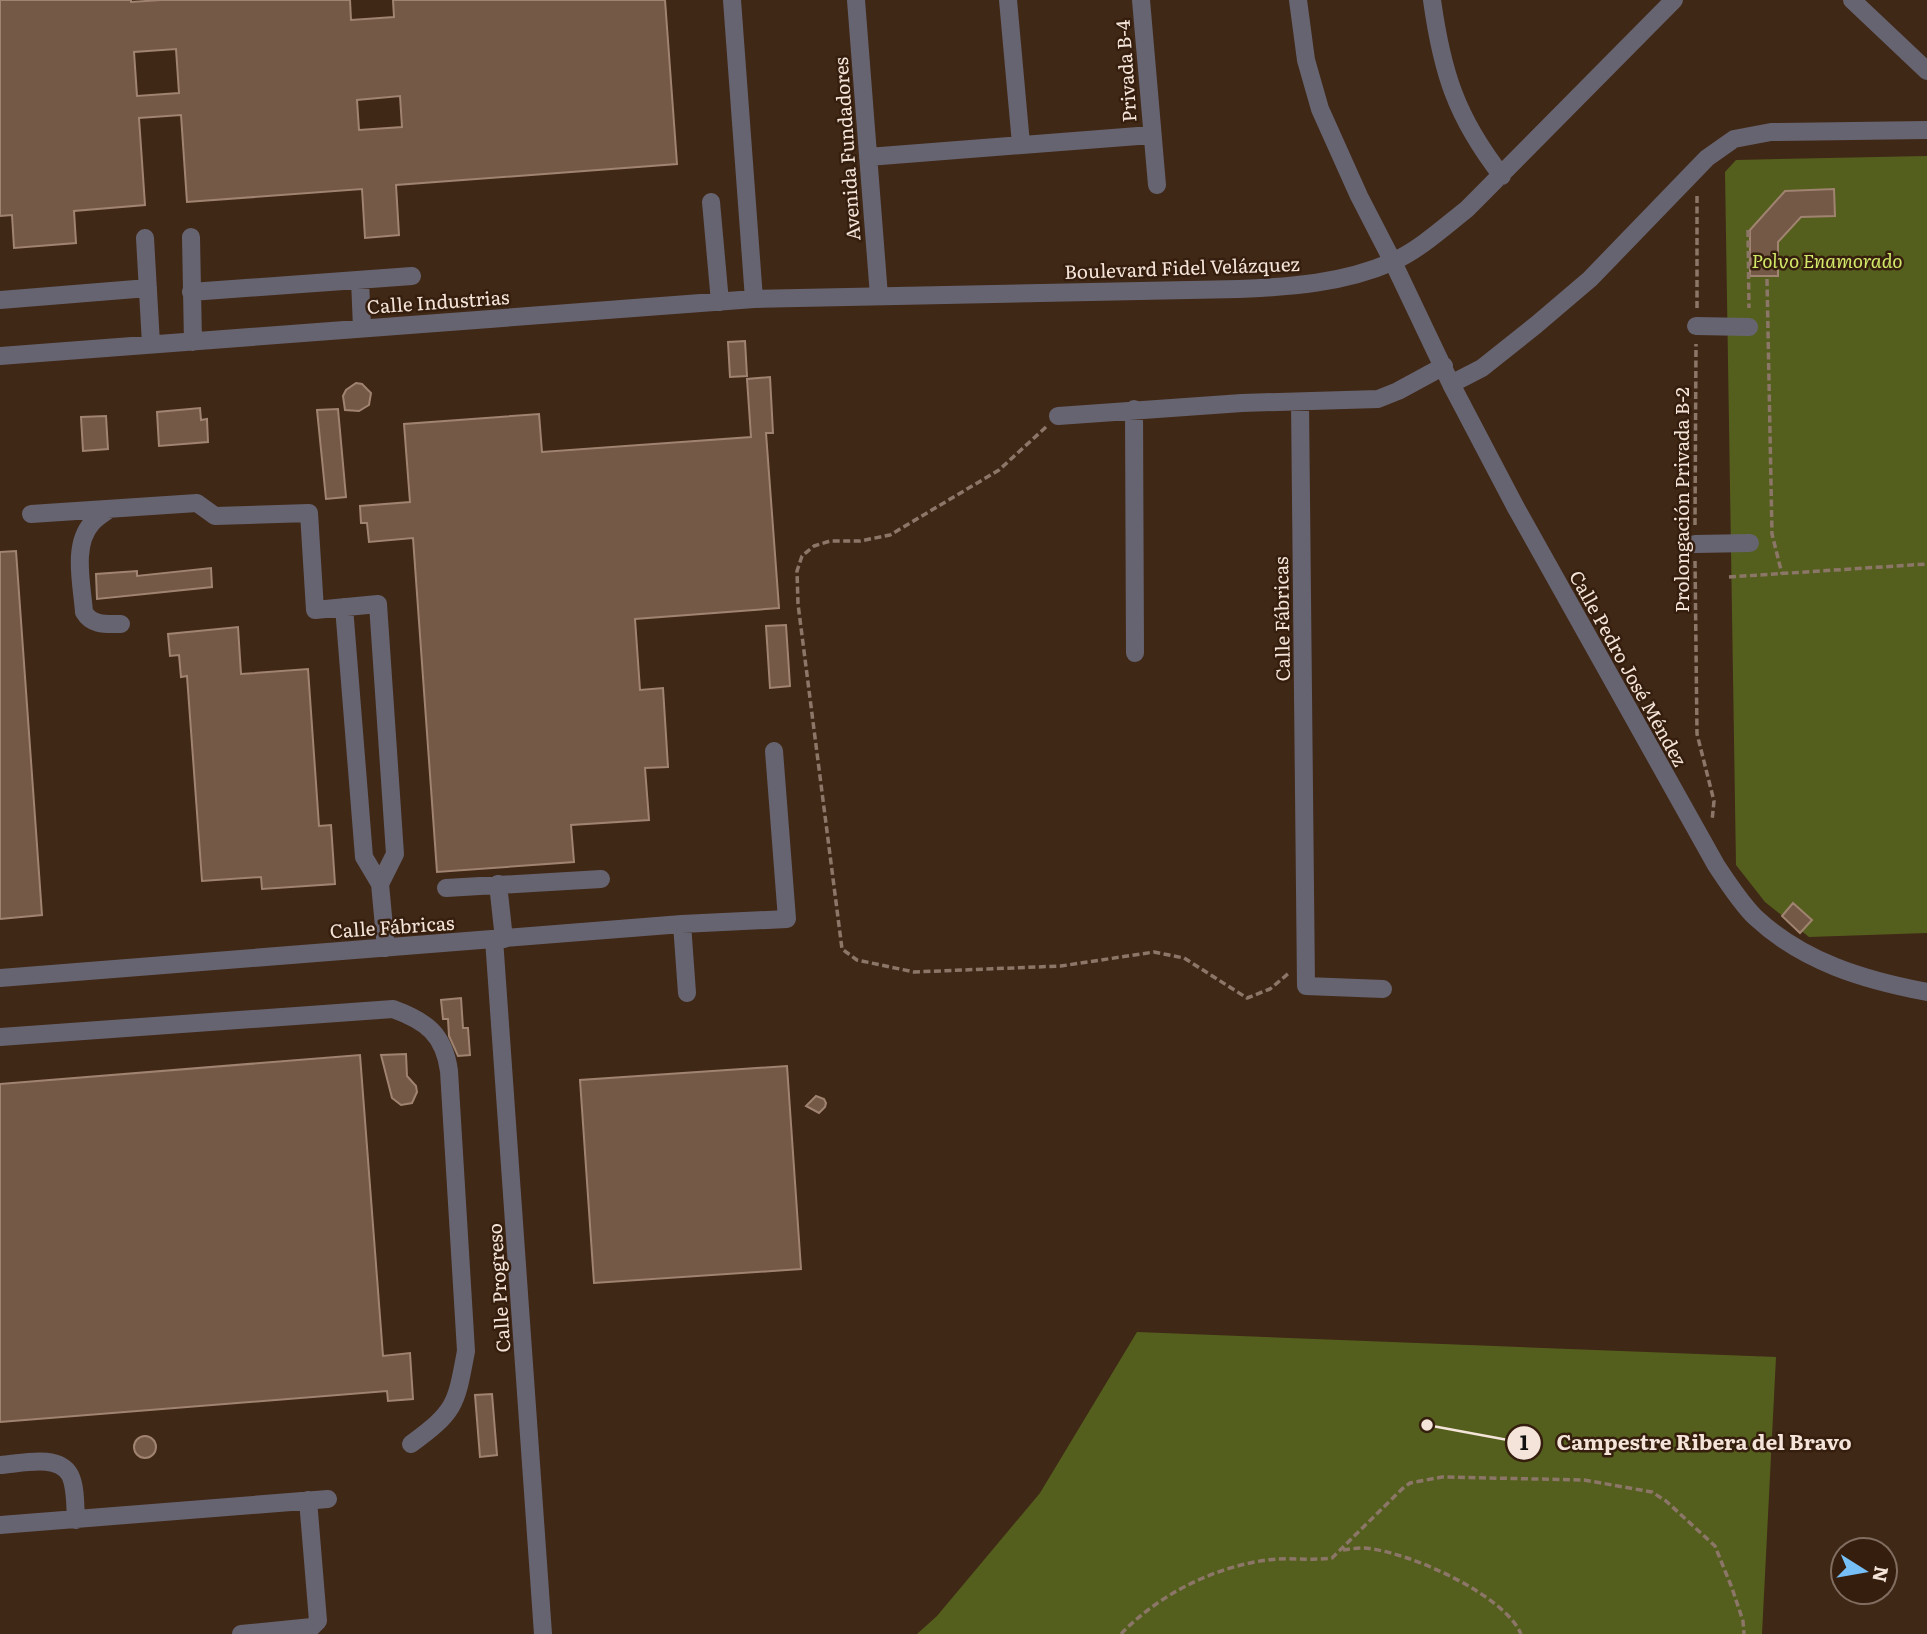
<svg xmlns="http://www.w3.org/2000/svg" width="1927" height="1634" font-family="Literata,serif">
	<style>
		.green { fill: #545f1d }
		.building { fill: #745947; stroke: #a08370; stroke-width: 2; fill-rule: evenodd }
		.lines { fill: none; stroke-linecap: round; stroke-linejoin: round }
		.path { stroke: #8b7668; stroke-width: 3.5; stroke-dasharray: 7 3.5; stroke-linecap: butt }
		.minor { stroke: #676471; stroke-width: 18 }
		.labels { text-anchor: middle; dominant-baseline: central; stroke-width: 5; stroke-linejoin: round; paint-order: stroke }
		.street-label { font-size: 19px; fill: #f4e4d9; stroke: #351e0d }
		.park-label { font-size: 19px; font-style: italic; fill: #d1e869; stroke: #351e0d }
		.leader { fill: none; stroke: #f4e4d9; stroke-width: 2.5 }
		.callout-dot { fill: #f4e4d9; stroke: #351e0d; stroke-width: 2.5 }
		.mark-label { font-size: 21px; text-anchor: middle; font-weight: bold; fill: #111 }
		.callout-label { font-size: 21px; text-anchor: middle; font-weight: bold; fill: #f4e4d9; stroke: #351e0d; stroke-width: 5; stroke-linejoin: round; paint-order: stroke }
	</style>
	<rect width="100%" height="100%" fill="#402817"/>
	<path class="green" d="M1927,156V933L1809,937L1765,902L1736,865L1725,172L1736,160Z
		M1137,1332L1776,1357L1762,1634H917L937,1616L1040,1493Z"/>
	<path class="building" d="M0,0H131V2L161,0H350L351,20L394,17L393,0H665L677,164L396,185L399,235L365,238L362,189L187,202L181,115L139,118L145,205L74,211L76,243L14,248L12,215L0,216ZM176,49L179,93L137,96L134,52ZM400,96L402,127L359,130L357,100Z
		M1834,189L1835,216L1801,217L1778,242V276H1750V230L1785,191Z
		M745,341L747,376L730,377L728,342Z
		M770,377L773,433H766L779,608L635,619L640,690L663,688L668,767L645,768L649,820L571,825L574,862L437,872L413,538L369,542L367,523H361L360,506L410,502L404,424L539,414L542,452L751,437L747,379Z
		M356,383L362,384L371,393L369,405L359,411L345,410L343,396L346,390Z
		M200,408L201,420L207,419L208,442L159,446L157,412Z
		M338,409L346,497L326,499L317,410Z
		M106,416L108,449L83,451L81,417Z
		M16,551L42,915L0,919V552Z
		M211,568L212,587L97,599L96,574L137,571V576Z
		M786,625L790,686L770,688L766,626Z
		M238,627L241,674L308,669L319,826L331,825L335,884L262,889L261,877L202,881L187,676L181,677L179,655L170,656L168,634Z
		M1793,903L1812,920L1800,933L1782,916Z
		M461,998L463,1028H468L470,1055L458,1056L449,1036L448,1019H443L441,1000Z
		M406,1054L407,1076L416,1086L417,1092L412,1103L401,1105L392,1098L381,1055Z
		M360,1055L383,1356L410,1353L413,1399L388,1401L387,1391L0,1422V1084Z
		M787,1066L801,1269L594,1283L580,1080Z
		M816,1096L824,1099L826,1103L825,1107L819,1113L806,1106Z
		M492,1394L497,1455L480,1457L475,1395Z
		M134 1447a11 11 0 1 1 22 0a11 11 0 1 1-22 0Z"/>
	<g class="lines">
		<path class="path" d="M1748,230L1749,308
			M1767,279L1772,534L1782,574
			M1697,308V194
			M1046,427L999,470L890,535L860,541H830L814,546L802,556L797,571L798,604L842,949L857,960L914,972L1061,966L1154,952L1184,958L1247,998L1270,989L1289,973
			M1695,525L1696,344
			M1695,561L1697,734L1714,801L1712,821
			M1729,577L1927,564
			M1343,1550C1350,1549 1357,1548 1364,1548C1407,1551 1504,1594 1521,1634
			M1121,1634C1158,1595 1214,1567 1267,1560C1289,1557 1310,1561 1332,1558L1402,1489L1410,1483L1442,1477L1584,1480L1652,1492L1666,1501L1715,1546L1732,1588L1743,1621L1744,1634"/>
		<path class="minor" d="M732,0L754,299
			M856,0L879,296
			M1008,0L1021,144
			M1141,0L1157,185
			M1298,0L1306,60L1320,109L1359,196L1393,262L1451,384L1515,506L1716,865C1728,883 1740,902 1755,917C1803,962 1864,980 1927,992
			M1432,0C1442,72 1456,117 1502,176
			M1852,0L1927,71
			M868,157L1151,135
			M711,202L720,302
			M191,237L193,342
			M145,238L151,344
			M360,280L362,328
			M191,292L412,276
			M0,300L148,288
			M1696,326L1749,327
			M0,356L754,299L1239,289C1290,287 1344,283 1392,262C1419,250 1443,228 1467,209L1674,0
			M1451,384L1482,368L1536,325L1590,279L1707,158L1734,139L1771,132L1927,130
			M1300,402L1306,986L1383,989
			M1134,409L1135,653
			M1058,416L1242,403L1378,399L1398,391L1444,366
			M110,509C104,513 97,517 92,523C72,545 82,584 84,612C92,626 107,624 121,624
			M31,514L197,503L215,516L309,513L315,610L378,604L395,854L380,884L386,948
			M1695,544L1750,543
			M344,607L364,857L380,884
			M498,884L504,939
			M446,888L601,879
			M682,924L687,993
			M494,939L543,1634
			M0,978L682,924L787,919L774,751
			M0,1037L393,1009C426,1021 444,1034 449,1071L466,1351C456,1405 456,1411 411,1444
			M0,1465C20,1464 58,1453 70,1475C76,1487 75,1506 76,1520
			M0,1525L328,1499
			M241,1634L312,1627L318,1621L308,1500"/>
	</g>
	<g class="labels">
		<g class="street-label">
			<text transform="translate(1125 71) rotate(-94)">Privada B-4</text>
			<text transform="translate(846 149) rotate(-94)">Avenida Fundadores</text>
			<text transform="translate(1182 267) rotate(-2)">Boulevard Fidel Velázquez</text>
			<text transform="translate(438 301) rotate(-4)">Calle Industrias</text>
			<text transform="translate(1681 500) rotate(-90)">Prolongación Privada B-2</text>
			<text transform="translate(1281 619) rotate(-91)">Calle Fábricas</text>
			<text transform="translate(1629 668) rotate(61)">Calle Pedro José Méndez</text>
			<text transform="translate(392 926) rotate(-4)">Calle Fábricas</text>
			<text transform="translate(498 1288) rotate(-94)">Calle Progreso</text>
		</g>
		<g class="park-label">
			<text x="1827" y="260">Polvo Enamorado</text>
		</g>
	</g>
	<path class="leader" d="M1427 1425L1524 1443"/>
	<g class="callout-dot">
		<circle cx="1427" cy="1425" r="7"/>
		<circle cx="1524" cy="1443" r="18"/>
	</g>
	<g class="mark-label">
		<text x="1524" y="1450">1</text>
	</g>
	<g class="callout-label">
		<text x="1704" y="1450">Campestre Ribera del Bravo</text>
	</g>
	<g transform="translate(1864 1571) rotate(101)"><circle r="33" fill="#351e0d" stroke="#816d5f" stroke-width="2"/>
	<path d="M0-5L12 26L0 18L-12 26Z" fill="#77bff7"/>
	<text y="-10" font-size="19" font-weight="bold" text-anchor="middle" fill="#f4e4d9">N</text>
	</g>
</svg>
